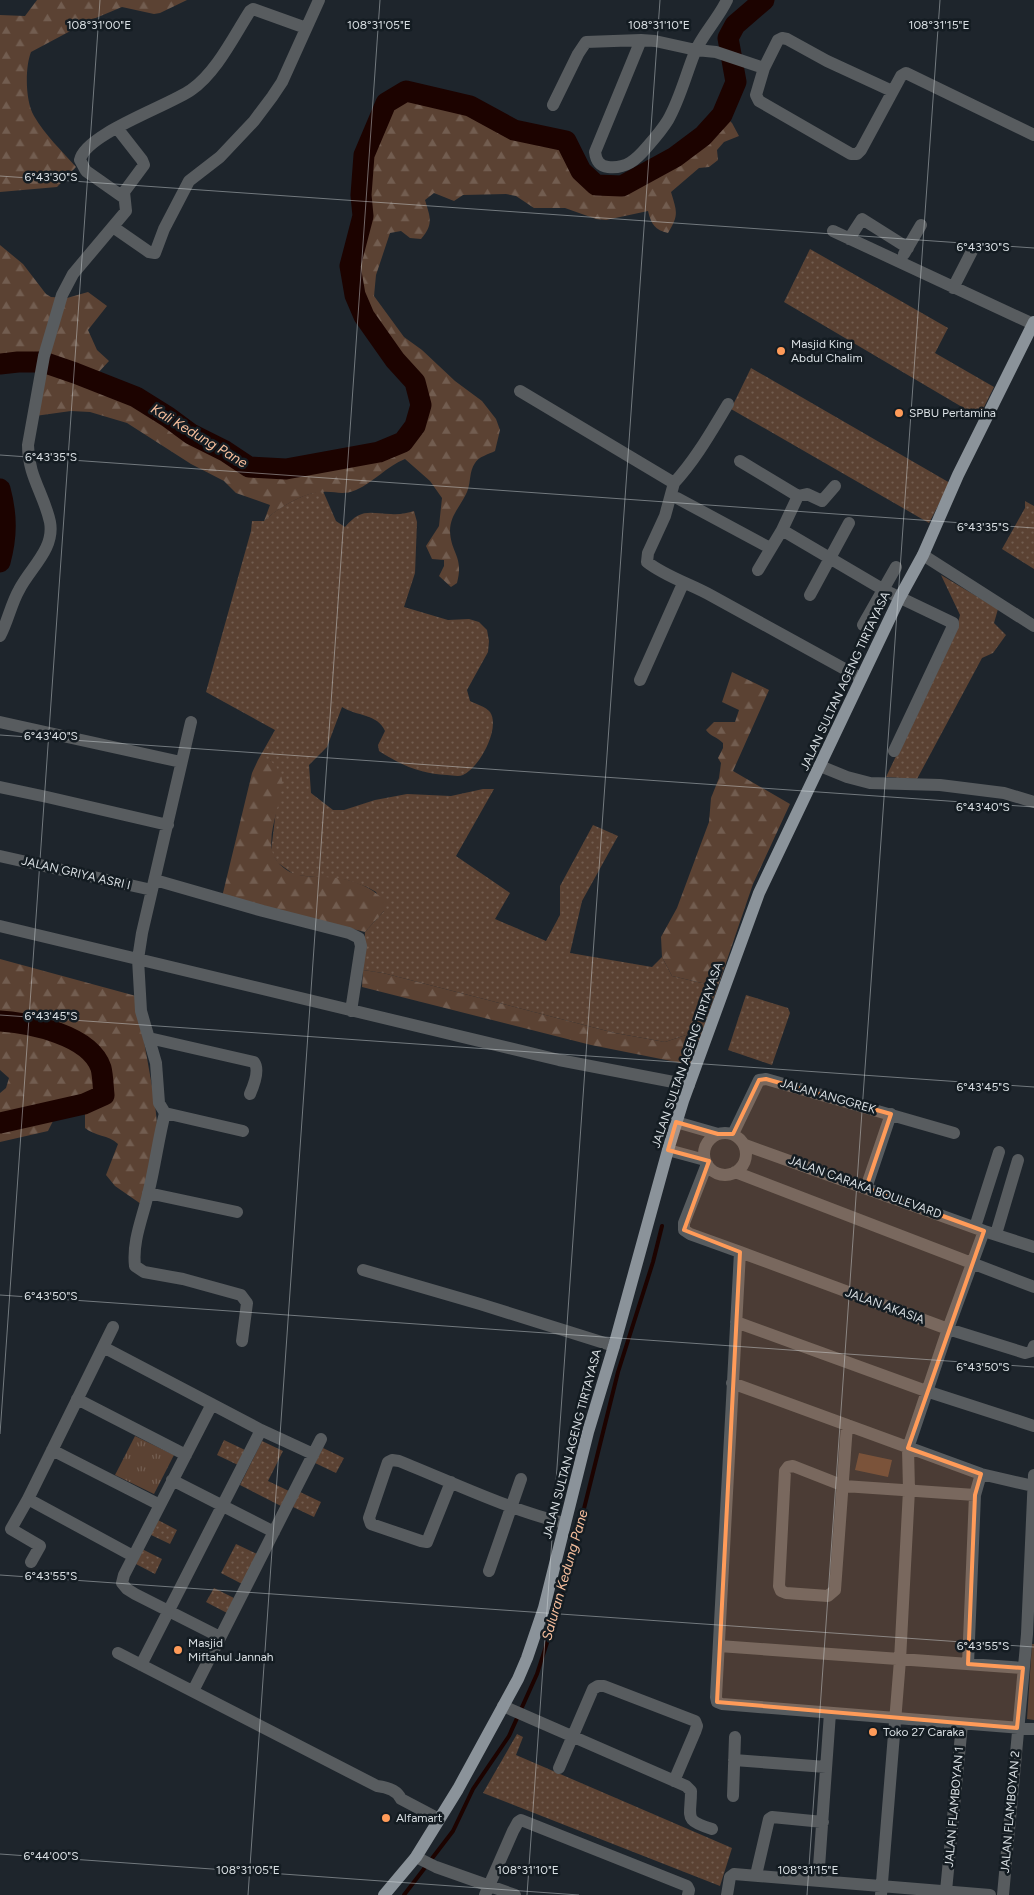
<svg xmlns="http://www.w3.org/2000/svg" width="1034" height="1895" font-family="Figtree,sans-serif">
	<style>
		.grass { fill: url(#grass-dots) }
		.forest { fill: url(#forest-firs) }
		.park { fill: url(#park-tufts) }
		.pitch { fill: #5b4233 }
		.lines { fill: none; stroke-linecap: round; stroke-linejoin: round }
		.stream { stroke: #1c0300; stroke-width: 4 }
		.river { stroke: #1c0300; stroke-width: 21 }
		.street { stroke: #585c5f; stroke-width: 12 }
		.primary { stroke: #8b939a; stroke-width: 12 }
		.marked { fill: #ff9b59; fill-opacity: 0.2; stroke: #ff9b59; stroke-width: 4; stroke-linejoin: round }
		.ticks { fill: none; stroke: #d9dfe3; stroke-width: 1; stroke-opacity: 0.45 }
		.poi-dot { fill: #ff9b59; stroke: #141c22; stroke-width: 2 }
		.labels { text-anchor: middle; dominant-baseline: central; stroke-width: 5; stroke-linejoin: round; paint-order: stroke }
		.poi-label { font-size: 12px; fill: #d9dfe3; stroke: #141c22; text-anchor: start }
		.street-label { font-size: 12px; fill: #d9dfe3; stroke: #141c22 }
		.water-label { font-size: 14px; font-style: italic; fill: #f7be9c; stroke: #141c22 }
		.ticks-label { font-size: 12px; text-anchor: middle; fill: #d9dfe3; stroke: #141c22; stroke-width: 5; stroke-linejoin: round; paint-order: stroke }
	</style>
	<defs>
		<pattern id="grass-dots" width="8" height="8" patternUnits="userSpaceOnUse" patternTransform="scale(1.25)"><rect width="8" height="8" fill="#5b4233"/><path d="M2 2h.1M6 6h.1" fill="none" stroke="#725d50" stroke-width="1.8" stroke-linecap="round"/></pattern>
		<pattern id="forest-firs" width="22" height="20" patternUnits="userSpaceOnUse" patternTransform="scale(1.25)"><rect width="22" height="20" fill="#5b4233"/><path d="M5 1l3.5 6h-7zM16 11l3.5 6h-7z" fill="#725d50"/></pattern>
		<pattern id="park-tufts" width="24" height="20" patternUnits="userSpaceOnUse" patternTransform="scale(1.25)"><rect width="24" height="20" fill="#5b4233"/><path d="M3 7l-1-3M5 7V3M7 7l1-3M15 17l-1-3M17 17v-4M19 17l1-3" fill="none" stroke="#725d50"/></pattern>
	</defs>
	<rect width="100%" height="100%" fill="#1e252c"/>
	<path class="grass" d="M810,249L948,328L935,353L994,387L979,417L784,302Z
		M751,368L950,483L929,523L731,409Z
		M323,491L336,521L345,527C361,508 369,513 391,514C399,515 407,513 414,511L417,522L415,573L404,607L448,620L469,619L479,622L487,630L489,641L488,652L467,690L470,701C476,704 486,707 490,712C501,728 479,768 463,775C458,777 452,775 447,775C421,774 401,765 379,751L378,745L385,731C378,714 356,716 342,707L327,747L309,765L311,793L333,810H344L375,800L407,794L451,796L483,789H494L456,856L510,893L495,919L546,941L560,915V886L593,825L618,836L582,901L570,953L652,967L662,957L672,976L706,984L710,990L692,1033L665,1042L615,1033L383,973L363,970L365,932L384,911L376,892L367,887L347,880L295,875L278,863L272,854V843L276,810L281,789L270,760H258L275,730L206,692L251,531L252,521H264C279,507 303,493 323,491Z
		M1025,501L1034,506V569L1002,549L1025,508Z
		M941,575L998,609L994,623L1006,635L993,653L982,658L917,779L886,777L956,631L960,615Z
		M746,995L788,1008L790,1013L772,1065L728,1050Z
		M224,1440L245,1450L238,1465L217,1455Z
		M262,1441L283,1451L268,1481L289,1491L281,1506L240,1485Z
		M323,1448L344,1458L336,1473L315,1463Z
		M300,1492L321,1502L314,1517L293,1507Z
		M156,1519L177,1530L170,1544L149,1534Z
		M236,1544L257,1554L242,1584L221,1573Z
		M142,1549L162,1559L155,1574L134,1563Z
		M214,1588L234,1598L227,1613L206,1602Z
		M517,1734L523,1737L516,1755L732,1848L720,1886L483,1793Z"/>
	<path class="forest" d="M37,0H187L160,13L154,14L122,7L91,20L31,52C25,67 25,101 34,116C45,135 62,151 76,167L57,187L0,192V15L25,16Z
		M407,96L469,110L512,135L563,145L577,173L595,189L623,191L678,161L706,140L726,117L732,123L739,136L724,142L717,150L718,160L709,167L699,168L671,192C677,212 679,215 668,233C655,230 651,224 648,211L606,220L596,219L565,208H534L516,196L506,194L463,195L454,201L434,193L425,200C430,217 434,224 421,239L410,238L401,231L390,233L376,275L374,296L404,337L422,350L455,381L482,401L496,419L500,430L495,451C489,454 478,457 475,463C469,471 471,483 467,492C461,506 450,515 450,531C451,554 464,556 457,583L451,587L439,576L444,566V560L432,559L426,546L439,526L442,498L430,481L405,459C387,466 374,482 356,490C341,496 337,491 322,492C304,492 277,509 264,521L270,505L236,493L224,481L191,464L127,423L90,412L71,411L35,416L42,367L73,377L134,401L165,420L189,438L222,455L248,472L286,473L380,456L406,445L419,428L426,405L419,380L399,358L368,314L360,294L354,266L362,234L368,217L366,195L369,156L389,106Z
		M0,245L23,264L46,294L51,297L67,298L88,292L107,306L88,330L97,350L109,361L97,374L44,358L18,357L0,360Z
		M732,672L769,690L733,771L790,804L753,884L691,1065L591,1045L362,987L363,970L383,973L615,1033L665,1042L692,1033L710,990L706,984L672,976L662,957L661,937L677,908L709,822L711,798L719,778L721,763L718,758L723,748V743C717,737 710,736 706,730L714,722H735L739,710L722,702Z
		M258,760H270C275,765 281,772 282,779C284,803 261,840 277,861C292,881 315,875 337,878C354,880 371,887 384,900V911L365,932L222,897L252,773Z
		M0,959L136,996L155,1103L158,1135L141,1204L115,1186L106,1175L118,1144C109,1135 94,1136 85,1128V1108L109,1097L105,1065L90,1044L67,1031L21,1018L0,1016Z
		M0,1026C29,1027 85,1038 96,1069C99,1075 98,1085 99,1092L82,1100L0,1118V1093L6,1088L9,1078L0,1070Z
		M56,1115L48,1131L0,1142V1127Z"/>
	<path class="park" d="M135,1436L174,1455L154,1494L115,1475Z"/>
	<path class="pitch" d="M859,1453L892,1460L888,1477L855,1470Z
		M1032,1644H1034V1720L1027,1719Z"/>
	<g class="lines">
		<path class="stream" d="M404,1895L453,1831L473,1789L509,1736L537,1674L563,1593L618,1372L653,1262L662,1226"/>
		<path class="river" d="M0,364L18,362H43L75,373L136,397L168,417L191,434L225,451L249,467L286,469L379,452L403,442L415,426L421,405L415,382L395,360L364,316L355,295L350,266L363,216L361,195L364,155L386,103L406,91L470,106L514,130L566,141L581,171L596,185L622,186L675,157L703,136L722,115L736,82L728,38L735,25L764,0
			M0,489C7,515 7,536 0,562
			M0,1021C30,1023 90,1035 101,1068C103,1076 103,1086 104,1095L84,1104L0,1123"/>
		<path class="street" d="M727,0C718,19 702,35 695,52C686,74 680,99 668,120C662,130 654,139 647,147C636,160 626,169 608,167C599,166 596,160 595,152L641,40L655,41L696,50L716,52L764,68
			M892,91L827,61L787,39L782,38L778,40L764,68L756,95L759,101L851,154H857L861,150L901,76L906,73L1034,135
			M553,105L578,54L586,42L641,40
			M123,197L86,171L80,160C85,134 168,106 191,90C216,73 234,36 250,11L253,9L306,28
			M113,227L149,252L155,253L164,229L189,181L220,157L254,121L272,97L282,82L319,0
			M833,231L1033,324
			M849,239L862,219L908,248
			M904,254L921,225
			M953,288L972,251
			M520,391L674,483L665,516L648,553L647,562C666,577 691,584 712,596C762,623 811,651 861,678
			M740,461L798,496L807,494L822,501L835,486
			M674,483C696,459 711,432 728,404
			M677,498L770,548
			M782,530L884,590L953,623V626L894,751
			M923,555L1034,626
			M758,570L782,530L798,496
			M810,595L849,523
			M863,625L896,567
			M0,636C8,621 11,604 19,590C30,568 55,549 50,522C44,494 28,476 28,445L44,356L62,295L73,274L126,211L124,192L144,165L142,160L117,128
			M640,680L681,588L685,583
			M0,722L181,762
			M191,722L142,933L138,959L141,1011L156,1063L159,1103L165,1113C158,1140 155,1167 148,1194C143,1217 132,1241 135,1266L144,1272L183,1279L241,1295L247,1303L242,1341
			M820,766L847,777L870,783L940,785L1004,793L1034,802
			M0,787L47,797L168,825
			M0,856L152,890
			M155,880L263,911L349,933L359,938L361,946L351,1011
			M0,926L559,1060L689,1085
			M149,1038L254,1062C260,1070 254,1085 250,1094
			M165,1113L243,1131
			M676,1122L718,1134
			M704 1154a21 21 0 1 1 42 0a21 21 0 1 1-42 0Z
			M733,1134L759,1080L766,1079L954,1133
			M745,1145L984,1231L1034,1247
			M668,1150L705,1160
			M707,1164L684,1223V1230L690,1234L740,1252L716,1697L717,1702L722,1704L1034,1729
			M735,1172L1034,1287
			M866,1188L891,1114
			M148,1193L237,1212
			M975,1227L999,1152
			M996,1234L1018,1160
			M740,1252L948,1329L1025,1353L1032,1351L1034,1346
			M363,1270L480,1304L614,1346
			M736,1322L926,1391L1034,1426
			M113,1327L28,1499L133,1556
			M103,1347L261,1430L313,1454
			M732,1383L981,1474L1033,1486
			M77,1399L186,1455
			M212,1404L124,1575L122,1583L127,1589L135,1594L220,1637
			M847,1425L835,1590L828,1596L786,1593L781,1591L779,1586L785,1471L788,1467L793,1466L844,1486L975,1495
			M52,1450L160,1505
			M172,1480L274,1532
			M451,1482L427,1542L421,1541L371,1524L369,1518L388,1462L392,1460L399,1461C454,1483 507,1509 564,1523
			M28,1499L11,1529L40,1546L31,1562
			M489,1571L521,1479
			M719,1646L1023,1668
			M118,1653L377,1786C387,1787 397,1790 401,1799L439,1819
			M968,1664L975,1495L981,1474
			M141,1665L261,1430
			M193,1691L321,1439
			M503,1706L686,1786L691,1791C691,1818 683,1820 712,1829
			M734,1760L826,1767
			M559,1768L593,1689L598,1686H604L695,1721L697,1726L695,1732L674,1781
			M733,1796L735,1737
			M416,1857L436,1867L515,1895
			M756,1875L769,1819L772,1817L823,1822
			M818,1881L830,1713
			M946,1891L962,1724
			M485,1895L513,1831L518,1822L521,1820L687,1886L689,1890L688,1895
			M727,1895L730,1877L734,1874L990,1895
			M881,1895L900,1660L909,1490L908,1448L948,1329L984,1231
			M1003,1895L1027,1634L1034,1475"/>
		<path class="primary" d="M384,1895L416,1857L458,1789L518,1679L527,1658L544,1608L588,1432L614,1346L668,1150L683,1101L759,893L900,597L923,555L958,475L1034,322"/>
	</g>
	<path class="marked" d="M766,1079L891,1114L866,1188L984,1231L908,1448L981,1474L975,1495L968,1664L1023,1668L1017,1728L717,1702L740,1252L684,1230L709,1161L668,1150L676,1122L718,1134H733L759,1080Z"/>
	<path class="ticks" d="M0,176L1034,248M0,455L1034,528M0,735L1034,807M0,1015L1034,1087M0,1295L1034,1367M0,1434L100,0M0,1575L1034,1647M0,1854L579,1895M248,1895L380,0M527,1895L660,0M807,1895L940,0"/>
	<g class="poi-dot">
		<circle cx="781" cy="351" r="5"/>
		<circle cx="899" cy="413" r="5"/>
		<circle cx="178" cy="1650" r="5"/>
		<circle cx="873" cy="1732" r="5"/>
		<circle cx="386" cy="1818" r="5"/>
	</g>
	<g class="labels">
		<g class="poi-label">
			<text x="791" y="344">Masjid King<tspan x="791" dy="14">Abdul Chalim</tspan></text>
			<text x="909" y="413">SPBU Pertamina</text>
			<text x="188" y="1643">Masjid<tspan x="188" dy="14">Miftahul Jannah</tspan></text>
			<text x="883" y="1732">Toko 27 Caraka</text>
			<text x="396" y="1818">Alfamart</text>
		</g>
		<g class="street-label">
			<text transform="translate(845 681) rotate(-65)">JALAN SULTAN AGENG TIRTAYASA</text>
			<text transform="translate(76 873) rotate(13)">JALAN GRIYA ASRI I</text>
			<text transform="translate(687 1055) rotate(-71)">JALAN SULTAN AGENG TIRTAYASA</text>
			<text transform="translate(828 1096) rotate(16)">JALAN ANGGREK</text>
			<text transform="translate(865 1187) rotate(20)">JALAN CARAKA BOULEVARD</text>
			<text transform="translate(885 1306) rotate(20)">JALAN AKASIA</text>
			<text transform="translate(572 1444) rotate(-75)">JALAN SULTAN AGENG TIRTAYASA</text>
			<text transform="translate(954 1807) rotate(-85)">JALAN FLAMBOYAN 1</text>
			<text transform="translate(1010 1812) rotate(-85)">JALAN FLAMBOYAN 2</text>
		</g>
		<g class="water-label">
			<text transform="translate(199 436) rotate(31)">Kali Kedung Pane</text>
			<text transform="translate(565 1575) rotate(-74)">Saluran Kedung Pane</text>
		</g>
	</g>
	<g class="ticks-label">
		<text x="99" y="29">108°31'00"E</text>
		<text x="379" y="29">108°31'05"E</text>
		<text x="659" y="29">108°31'10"E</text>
		<text x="939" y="29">108°31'15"E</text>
		<text x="51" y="181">6°43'30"S</text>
		<text x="983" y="251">6°43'30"S</text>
		<text x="51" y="461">6°43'35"S</text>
		<text x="983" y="531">6°43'35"S</text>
		<text x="51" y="740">6°43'40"S</text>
		<text x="983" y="811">6°43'40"S</text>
		<text x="51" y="1020">6°43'45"S</text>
		<text x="983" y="1091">6°43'45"S</text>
		<text x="51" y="1300">6°43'50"S</text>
		<text x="983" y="1371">6°43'50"S</text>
		<text x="51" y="1580">6°43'55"S</text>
		<text x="983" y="1650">6°43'55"S</text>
		<text x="51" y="1860">6°44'00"S</text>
		<text x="248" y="1874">108°31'05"E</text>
		<text x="528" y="1874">108°31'10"E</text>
		<text x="808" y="1874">108°31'15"E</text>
	</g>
</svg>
